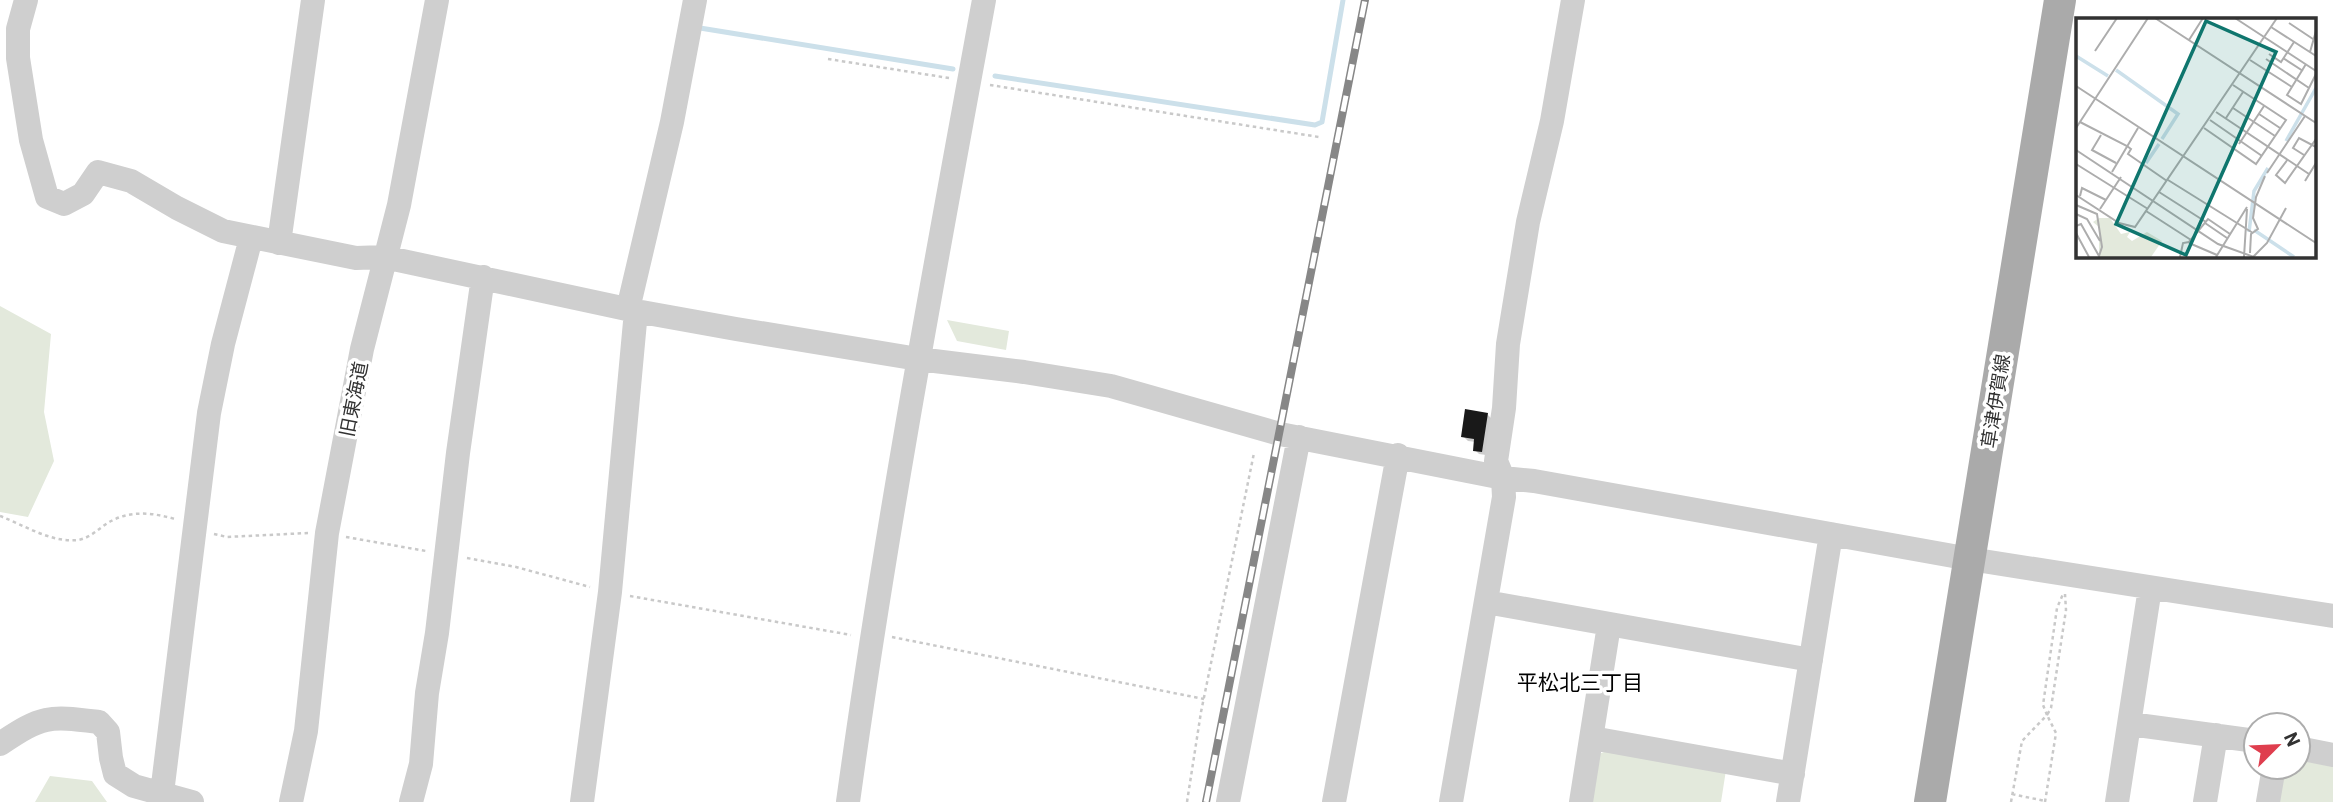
<svg xmlns="http://www.w3.org/2000/svg" width="2333" height="802" font-family="Barlow,'Noto Sans JP',sans-serif">
	<style>
		.green { fill: #e3e9dc }
		.shadow { fill: #0003 }
		.lines { fill: none; stroke-linecap: round; stroke-linejoin: round }
		.stream { stroke: #cce0ea; stroke-width: 5 }
		.building { fill: #191919 }
		.path { stroke: #c9c9c9; stroke-width: 2.5; stroke-dasharray: 3.5 3.5; stroke-linecap: butt }
		.minor { stroke: #cfcfcf; stroke-width: 24 }
		.major { stroke: #aaa; stroke-width: 32 }
		.rail-casing { stroke: #878787; stroke-width: 8 }
		.rail { stroke: #fff; stroke-width: 5; stroke-dasharray: 16; stroke-linecap: butt }
		.labels { text-anchor: middle; dominant-baseline: central; stroke-width: 7; stroke-linejoin: round; paint-order: stroke }
		.street-label { font-size: 19px; fill: #323232; stroke: #fff }
		.neighbourhood-label { font-size: 21px; fill: #000; stroke: #fff }
		.inset-river { fill: none; stroke: #cce0ea; stroke-width: 3.5 }
		.inset-road { fill: none; stroke: #adadad; stroke-width: 2 }
		.view { fill: #0f766e; fill-opacity: 0.15; stroke: #0f766e; stroke-width: 3.5 }
		.inset-edge { fill: none; stroke: #323232; stroke-width: 3.5 }
	</style>
	<rect width="100%" height="100%" fill="#fff"/>
	<path class="green" d="M0,306L51,334L44,412L54,461L28,517L0,512Z
		M947,320L1009,331L1006,350L957,341Z
		M1612,749L1726,770L1721,802H1589L1596,755Z
		M2298,759L2333,764V802H2275L2281,767H2298Z
		M50,776L92,781L107,802H35Z"/>
	<path class="shadow" d="M1487,414L1492,419L1486,455L1479,454L1475,450L1476,442L1468,441L1463,436Z"/>
	<g class="lines">
		<path class="stream" d="M700,28L953,69
			M995,76L1315,125L1322,122L1343,0"/>
	</g>
	<path class="building" d="M1465,409L1488,413L1482,452L1473,451L1474,439L1461,437Z"/>
	<g class="lines">
		<path class="path" d="M828,59L949,78
			M990,85L1319,137
			M0,516C24,525 51,543 78,540C91,538 100,527 111,521C132,510 154,513 175,519
			M214,534L227,537L308,533
			M346,537L426,551
			M467,558L516,567L590,587
			M630,596L851,635
			M892,637L1204,699
			M2012,794L2045,801
			M1187,802L1201,712L1254,453
			M2011,802L2022,741L2047,715L2043,705L2057,608L2063,594
			M2045,802L2056,733L2047,715L2051,708L2066,610L2065,594"/>
		<path class="minor" d="M26,0L18,29V58L31,140L47,197L64,204L83,194L98,172L131,181L177,208L223,231L356,258L384,257L636,311L736,329L918,359L1024,372L1111,386L1280,434L1503,478L1534,481L1970,559L2333,616
			M279,243L313,0
			M628,309L672,122L695,0
			M1486,602L1811,660
			M2130,724L2256,741
			M1592,738L1793,774
			M0,744C43,715 48,716 99,722L108,732L111,758L115,774L134,786L192,802
			M2298,748L2333,755
			M162,793L209,413L223,344L251,238
			M291,802L306,731L327,533L362,349L399,205L437,0
			M411,802L421,764L427,693L437,633L458,453L483,277
			M582,802L610,592L636,311
			M848,802C885,533 935,267 984,0
			M1228,802L1299,437
			M1334,802L1398,455
			M1451,802L1504,497L1503,478L1496,461L1504,408L1508,344L1528,222L1552,121L1573,0
			M1581,802L1609,625
			M1788,802L1831,534
			M2117,802L2150,588
			M2205,802L2216,735
			M2268,802L2274,767"/>
		<path class="major" d="M1930,802L2060,0"/>
		<defs>
			<path id="rail" d="M1206,802L1365,0"/>
		</defs>
		<use href="#rail" class="rail-casing"/>
		<use href="#rail" class="rail"/>
	</g>
	<g class="labels">
		<g class="street-label">
			<text transform="translate(353 399) rotate(-79)">旧東海道</text>
			<text transform="translate(1995 401) rotate(-81)">草津伊賀線</text>
		</g>
		<g class="neighbourhood-label">
			<text x="1580" y="681">平松北三丁目</text>
		</g>
	</g>
	<g transform="translate(2076 18)">
		<rect width="240" height="240" fill="#fff"/>
		<path d="M23,200H34L45,216L54,214L51,219L56,223L71,214L86,223L75,239H23V209L17,204Z" fill="#e3e9dc"/>
		<path class="inset-river" d="M0,38L32,58M40,52L102,96L86,121M210,123L240,70M70,145L83,126M178,212L218,239M173,214L178,173L192,150"/>
		<path class="inset-road" d="M79,0L240,105M159,0L240,53M213,5L237,21M195,9L240,38M113,22L127,0M19,33L41,0M234,34L240,13M193,36L205,44L218,24M207,40L227,53M190,41L233,70M174,42L216,69M230,46L211,77L225,86L240,56M0,68L240,225M157,90L199,118M140,94L233,156M183,96L204,110M150,100L167,74M134,102L186,138M4,104L51,128L55,131L52,136L91,163M0,110L72,0M128,110L180,146L210,102L157,67M25,117L16,132L40,145M163,126L188,88M0,132L142,226L178,239M228,137L217,130L223,120L240,129M212,141L200,157L209,165L240,121M0,146L72,191M36,154L62,110M191,155L229,98M92,162L177,215M229,163L240,145M83,174L130,204M0,177L43,205L59,209L201,0M4,178L6,170L30,182M0,187L21,196L26,229L23,238L5,206L0,208M24,191L45,159M70,193L115,222M0,196L11,201L24,223M129,205L151,220M0,215L13,239M113,225L141,237M174,235L175,216L182,211L177,200L180,179L189,158M104,239L107,225L113,224L132,201L154,216M140,239L171,189M168,239L171,191M177,239L191,225L210,190"/>
		<path class="view" d="M130,3L200,34L110,237L40,206Z"/>
		<rect width="240" height="240" class="inset-edge"/>
	</g>
	<g transform="translate(2277 746) rotate(66)"><circle r="33" fill="#ffffff" stroke="#adadad" stroke-width="2"/>
	<path d="M0-5L12 26L0 18L-12 26Z" fill="#df3e4e"/>
	<text y="-10" font-size="19" font-weight="bold" text-anchor="middle" fill="#323232">N</text>
	</g>
</svg>
